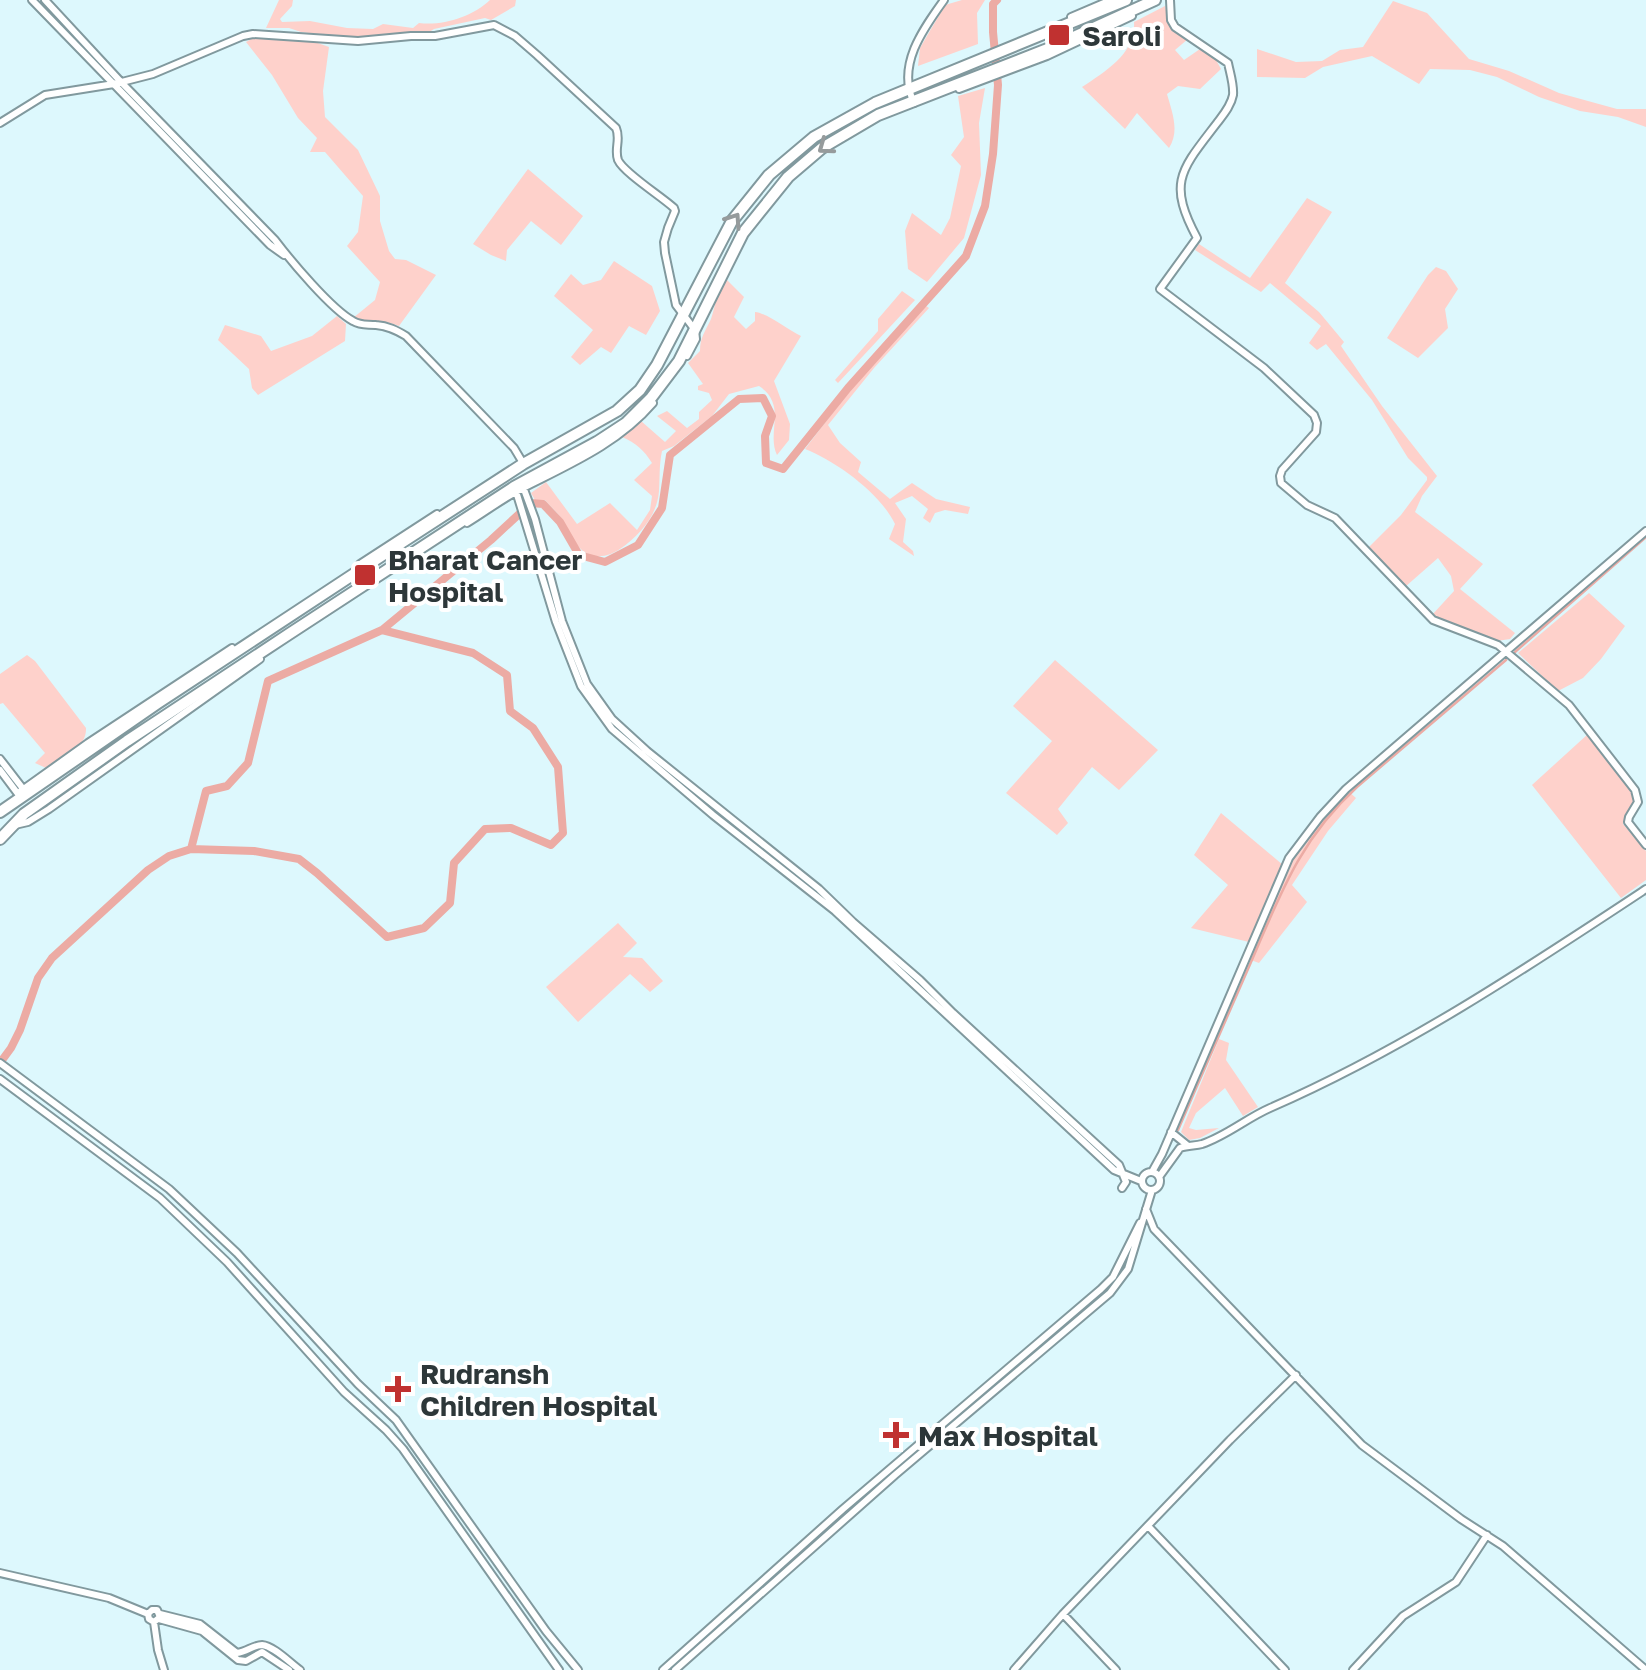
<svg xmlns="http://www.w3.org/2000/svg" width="1646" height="1670" font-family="'Golos Text',sans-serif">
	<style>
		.green { fill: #fed1cb }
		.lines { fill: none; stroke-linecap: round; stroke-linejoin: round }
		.stream { stroke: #ecaba4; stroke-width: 2.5 }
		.river { stroke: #ecaba4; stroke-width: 8 }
		.tertiary-casing { stroke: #81999e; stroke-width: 10 }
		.secondary-casing { stroke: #81999e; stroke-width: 10 }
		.trunk-casing { stroke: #81999e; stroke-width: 14 }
		.tertiary { stroke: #fff; stroke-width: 6 }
		.secondary { stroke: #fff; stroke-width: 6 }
		.trunk { stroke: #fff; stroke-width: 10 }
		.oneway { stroke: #969b9c }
		.poi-dot { fill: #c03130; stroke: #fff; stroke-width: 4 }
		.labels { text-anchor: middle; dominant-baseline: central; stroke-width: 8; stroke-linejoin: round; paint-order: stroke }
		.poi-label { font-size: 28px; font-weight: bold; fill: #2d3739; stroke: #fff; text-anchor: start }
	</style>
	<rect width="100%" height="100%" fill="#ddf8fd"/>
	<path class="green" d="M279,0H293L292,6L280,19L282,22L310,21L347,28L373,29L383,24L413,28L419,23C443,26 472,17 490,0H516L515,6L491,20L485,18L434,29L426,34L370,38H347L301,32L289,28H266Z
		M962,0H985L977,13L978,44L918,66L920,48L945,5Z
		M1393,1L1427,13L1469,59L1509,71L1559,93L1617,109H1646V127L1618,117L1580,111L1539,97L1497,77L1470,70L1430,69L1419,84L1372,56L1323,67L1305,78L1257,77V49L1296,62L1322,61L1340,50L1363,47Z
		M1165,6L1172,31L1188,39L1175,50L1184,60L1200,49H1210L1221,69L1200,89L1178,86L1167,94C1172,112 1180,131 1169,148L1137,113L1125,129L1082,87C1106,71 1136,53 1134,22Z
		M255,37L315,42L329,47L323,91L325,117L358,150L380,196V221L389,251L395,259L406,260L436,275L399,326C380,318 370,325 353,318L375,300L380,282L347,246L358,232L363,196L325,152H310L317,138L298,118L272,75L246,42Z
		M985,88L979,123L981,175L964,238L927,282L908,269L905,231L912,213L941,235L950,218L961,166L951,155L964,137L958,96Z
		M528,169L583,216L561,245L531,221L507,250L506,261L491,255L473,244Z
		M1307,198L1332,212L1285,283L1319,312L1344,342L1341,346L1382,406L1437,476L1422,496L1415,512L1483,564L1460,589L1515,633L1510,639L1497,641L1437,620L1432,615L1454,591L1451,576L1438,558L1405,587L1368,548L1401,515L1427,480V477L1408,458L1372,400L1326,344L1317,350L1309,343L1321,326L1270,283L1261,292L1195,250L1199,244L1250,278Z
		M614,261L652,286L660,311L646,335L629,326L611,353L601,347L580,365L571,357L593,330L554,296L571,274L583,285L601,280Z
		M1436,267L1446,271L1458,289L1445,309L1448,328L1418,358L1387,338L1428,275Z
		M725,278L744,297L734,317L746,329L755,321V312C767,313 788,330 801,336L774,381L790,424L789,440L777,455C766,432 788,405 759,386L729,394L712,416L674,446L662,451C659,465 660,477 659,491C657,516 640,535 620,549C610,556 595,560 583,551C574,544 568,528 561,518C557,512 550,506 545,500H535L531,493L546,482L577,524L610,503L637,530L650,510L652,496L634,480L652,463C644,450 636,443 622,437L641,421L665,442L676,431L657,416L667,411L687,428L699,419V412L712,400L709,393L698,390V386L703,384L688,363L700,351C700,337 705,332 711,319C716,305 716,291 725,278Z
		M902,291L915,300L838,383L835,380L878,331V319Z
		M926,306L929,308L874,368L828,425L840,443L861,462L858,472L890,499L912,483L936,499L970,507L968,514L945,510L935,513L930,523L923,518L928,509L912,496L895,503L906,519L903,542L913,551L914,556L889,539L895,524C880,493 836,461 805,449L859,378Z
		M337,316L346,324L345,341L258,395L252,388L249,369L218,340L225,325L261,336L271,351L312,336Z
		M1589,593L1625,626L1601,659L1583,678L1558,691L1518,653Z
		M27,655L35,661L86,728C87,748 62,759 46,768L35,763L45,753L3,703L0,704V674Z
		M1055,660L1158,750L1119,790L1092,767L1058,809L1068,823L1057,835L1006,793L1052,741L1013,706Z
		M1588,734L1635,797L1623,824L1646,851V880L1621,898L1532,785Z
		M1348,791L1356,798L1328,831L1292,885L1307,902L1259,963L1248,959L1291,860L1322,819Z
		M1221,813L1283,865L1249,942L1191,928L1228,885L1194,855Z
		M618,923L637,943L623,957L642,958L663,981L650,992L630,974L578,1022L546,987Z
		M1219,1039L1229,1043L1226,1060L1258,1107L1243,1116L1225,1088L1196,1113L1189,1128L1196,1130L1219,1128L1200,1138L1189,1140L1181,1132Z"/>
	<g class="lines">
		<path class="stream" d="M1515,652L1646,537
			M1178,1130C1201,1076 1225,1022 1248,969C1279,898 1298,841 1357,787L1506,660"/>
		<path class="river" d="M191,849L206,791L227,786L248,763L268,681L382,630
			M0,1063L11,1048L20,1030L38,978L52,958L148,870L169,856L191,849L254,851L299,859L317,873L387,937L424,928L450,903L454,863L485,829L511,828L551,845L563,833L558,767L533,728L510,711L507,675L473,653L382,630L491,540L531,503L543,504L560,522L579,555L605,562L638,545L662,508L670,455L739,399L763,398L772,416L765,436L766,463L783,469L848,388L966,256L985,206L993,154L998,85L993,32V4L997,0"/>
		<defs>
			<path id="tertiary" d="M32,0L270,245L284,255
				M45,0L121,82L275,240C291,261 331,309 353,321C361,326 367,324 376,325C388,326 396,330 406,336L514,448L523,463
				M1170,0L1171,20L1175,27L1228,63C1230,73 1234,85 1233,95C1231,106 1223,115 1217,123C1181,170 1167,182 1197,238L1160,289L1264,368L1314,415L1317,423L1316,432L1282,470L1280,476L1281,483L1307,505L1335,518L1433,620L1498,645L1569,705L1635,790L1638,802L1629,817L1628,822L1646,845
				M1071,17L1111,0
				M959,89L1047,56L1132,16
				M914,103C896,66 923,29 944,0
				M0,123L45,95L114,84L153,74L243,36L253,34L358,41L411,36H435L494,25L515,36L537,55L616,128C621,139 614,149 618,160C624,173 661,196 674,208L675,211L668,228L664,242L665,253L676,305L695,330L696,339L687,356
				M522,484L535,519L562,621L587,684L612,719L647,751L819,889L853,922L920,980L953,1013L1119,1165L1126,1182L1122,1188
				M515,488L556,622L581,686L612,729L713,815L835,911L1114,1170L1141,1181
				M467,523C485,512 502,499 521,489C568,465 618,444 653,403
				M360,564L437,514
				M0,759L24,790
				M0,770L18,794
				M18,793L88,743L232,648
				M15,825L28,822L49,809L260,659
				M1171,1132L1187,1145
				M1142 1181a9 9 0 1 1 18 0a9 9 0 1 1-18 0Z
				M1152,1172L1162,1154L1289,858L1320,817L1346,789L1646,531
				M1159,1177L1180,1148C1188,1145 1195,1146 1202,1144C1226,1136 1247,1118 1270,1108C1403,1050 1525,969 1646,889
				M1146,1209L1154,1229L1362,1445L1461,1519L1503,1546L1646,1670
				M1148,1526L1285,1670
				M0,1573L109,1598L148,1614L149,1619L154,1622L160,1617L157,1610H152L148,1614
				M160,1614L200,1624L237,1653C247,1652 253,1645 262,1645C274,1646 290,1663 300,1670
				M1063,1614L1116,1670
				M159,1619L202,1631L238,1660L246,1661L262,1652L289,1670
				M154,1622L158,1650L164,1670
				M663,1670L843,1509L1101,1289L1113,1277L1140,1223
				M675,1670L895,1475L1110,1293L1128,1269L1152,1190
				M1014,1670L1063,1614L1230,1440L1296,1375
				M1353,1670L1403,1616L1456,1582L1487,1535"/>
			<path id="secondary" d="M0,1063L169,1189L237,1253L358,1384L396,1420L546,1631L578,1670
				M0,1079L160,1198L227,1262L344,1392L386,1430L403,1449L559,1670"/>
			<path id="trunk" d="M0,812L158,703L398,545L523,464L617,411L640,390L657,365L732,221L769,175L814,137L875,103L1126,0
				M0,839L24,814L127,741L289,634L514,487L597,442L626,423L651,398L679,361L743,233L788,177L822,148L878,115L1045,50L1155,0"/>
		</defs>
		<use href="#tertiary" class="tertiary-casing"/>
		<use href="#secondary" class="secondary-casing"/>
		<use href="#trunk" class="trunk-casing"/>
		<use href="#tertiary" class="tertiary"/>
		<use href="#secondary" class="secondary"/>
		<use href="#trunk" class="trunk"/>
	</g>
	<defs><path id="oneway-chevron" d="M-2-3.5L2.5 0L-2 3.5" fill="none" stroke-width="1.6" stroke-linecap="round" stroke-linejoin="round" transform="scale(2.5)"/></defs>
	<g class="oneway">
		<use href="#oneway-chevron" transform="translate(825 147) rotate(144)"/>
		<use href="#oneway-chevron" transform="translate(734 220) rotate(-56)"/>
	</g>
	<g class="poi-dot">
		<rect x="1047" y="23" width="24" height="24" rx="5"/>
		<rect x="353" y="563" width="24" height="24" rx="5"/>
		<path d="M393 1374h10v10h10v10h-10v10h-10v-10h-10v-10h10z"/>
		<path d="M891 1420h10v10h10v10h-10v10h-10v-10h-10v-10h10z"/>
	</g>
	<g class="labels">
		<g class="poi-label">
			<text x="1082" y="35">Saroli</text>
			<text x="388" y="559">Bharat Cancer<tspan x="388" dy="32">Hospital</tspan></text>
			<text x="420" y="1373">Rudransh<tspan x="420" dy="32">Children Hospital</tspan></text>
			<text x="918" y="1435">Max Hospital</text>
		</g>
	</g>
</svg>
